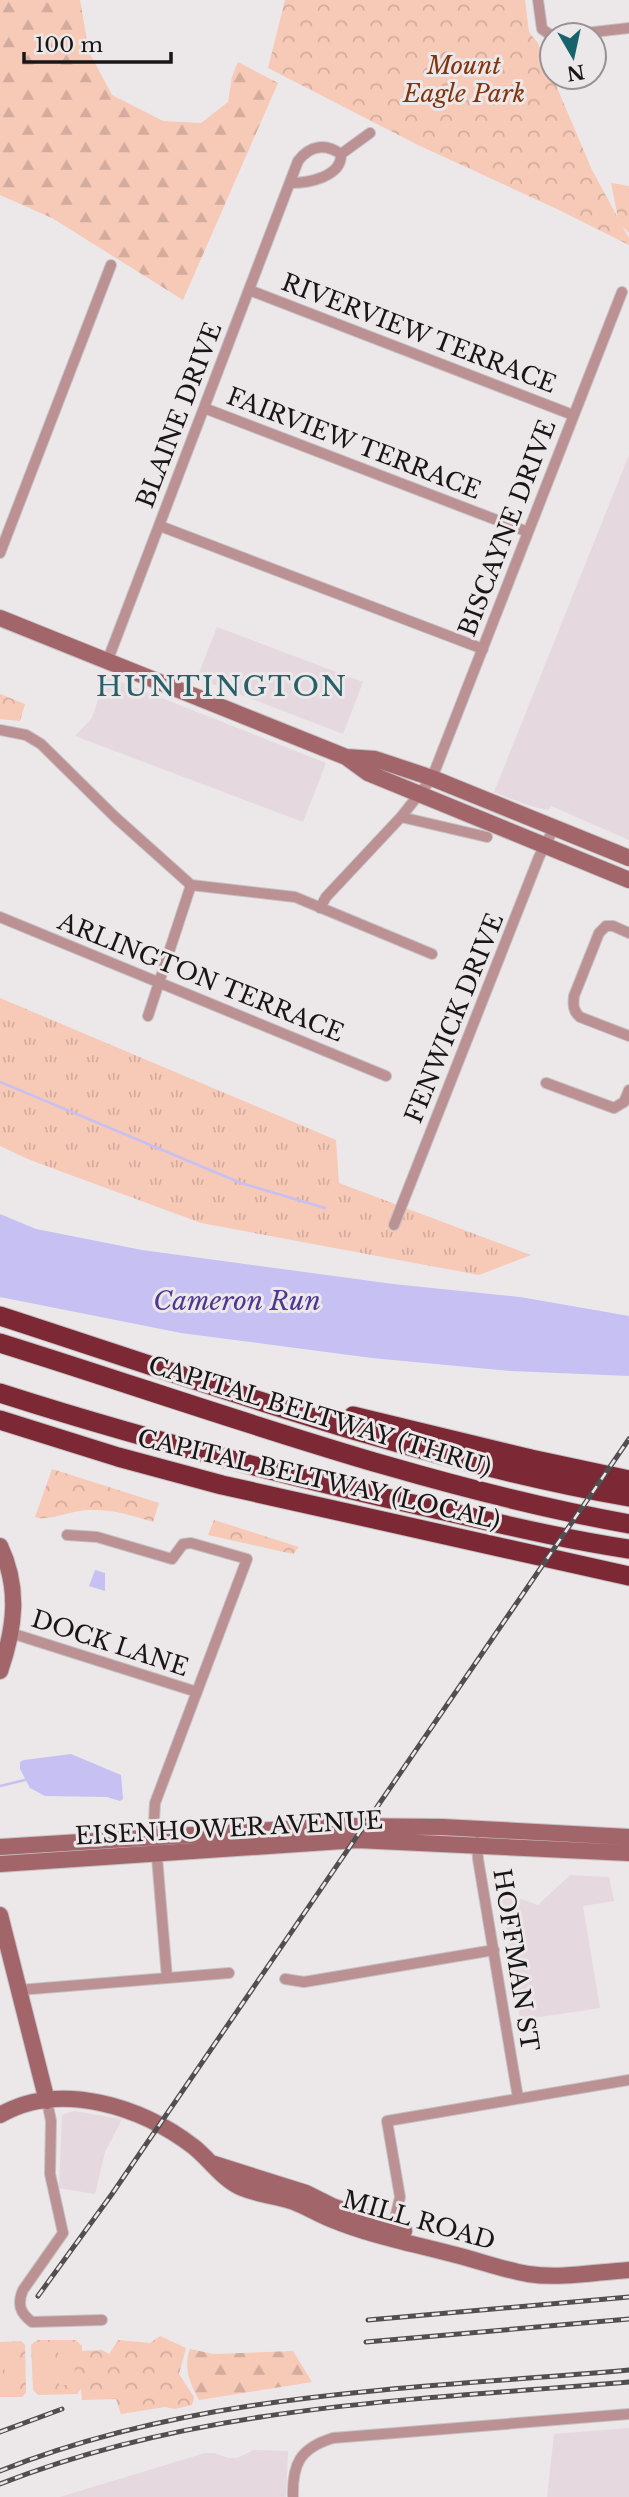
<svg xmlns="http://www.w3.org/2000/svg" width="629" height="2497" font-family="'Libre Baskerville',serif">
	<style>
		.built { fill: #e5d8de }
		.grass { fill: url(#grass-tufts) }
		.forest { fill: url(#forest-firs) }
		.park { fill: url(#park-crowns) }
		.pitch { fill: #f7c9b7 }
		.water { fill: #c7c0f2 }
		.lines { fill: none; stroke-linecap: round; stroke-linejoin: round }
		.stream { stroke: #c7c0f2; stroke-width: 2.5 }
		.street-casing { stroke: #c6c1c3; stroke-width: 12 }
		.secondary-casing { stroke: #c6c1c3; stroke-width: 18 }
		.highway-casing { stroke: #c6c1c3; stroke-width: 21 }
		.street { stroke: #bb9193; stroke-width: 10 }
		.secondary { stroke: #a2666a; stroke-width: 16 }
		.highway { stroke: #7c2935; stroke-width: 19 }
		.rail-casing { stroke: #514e50; stroke-width: 5 }
		.rail { stroke: #ece7e9; stroke-width: 2.5; stroke-dasharray: 8; stroke-linecap: butt }
		.labels { text-anchor: middle; dominant-baseline: central; stroke-width: 6; stroke-linejoin: round; paint-order: stroke }
		.park-label { font-size: 24px; font-style: italic; fill: #80350d; stroke: #ece7e9 }
		.street-label { font-size: 24px; fill: #181617; stroke: #ece7e9 }
		.water-label { font-size: 26px; font-style: italic; fill: #4f3793; stroke: #ece7e9 }
		.quarter-label { font-size: 28px; letter-spacing: 2px; fill: #276068; stroke: #ece7e9 }
	</style>
	<defs>
		<pattern id="grass-tufts" width="24" height="20" patternUnits="userSpaceOnUse" patternTransform="scale(1.75)"><rect width="24" height="20" fill="#f7c9b7"/><path d="M3 7l-1-3M5 7V3M7 7l1-3M15 17l-1-3M17 17v-4M19 17l1-3" fill="none" stroke="#d3ac9d"/></pattern>
		<pattern id="forest-firs" width="22" height="20" patternUnits="userSpaceOnUse" patternTransform="scale(1.75)"><rect width="22" height="20" fill="#f7c9b7"/><path d="M5 1l3.5 6h-7zM16 11l3.5 6h-7z" fill="#d3ac9d"/></pattern>
		<pattern id="park-crowns" width="20" height="18" patternUnits="userSpaceOnUse" patternTransform="scale(1.75)"><rect width="20" height="18" fill="#f7c9b7"/><path d="M2 6a3 3 0 1 1 6 0M12 15a3 3 0 1 1 6 0" fill="none" stroke="#d3ac9d"/></pattern>
	</defs>
	<rect width="100%" height="100%" fill="#ece7e9"/>
	<path class="built" d="M629,455V840L551,806L548,810L530,806L494,792Z
		M217,627L363,682L343,734L197,678Z
		M106,676L326,763L303,822L75,736L92,718Z
		M570,1875L609,1877L614,1901L583,1906L600,2008L520,2020L501,1898H518L538,1905Z
		M74,2111L122,2119L105,2152L95,2194L59,2188L62,2115Z
		M629,2428V2497H547L554,2434Z
		M254,2450L288,2451L286,2497H60L205,2453H214L228,2458H237Z"/>
	<path class="grass" d="M0,998L336,1140L339,1183L531,1255L479,1275L201,1223L30,1160L0,1146Z"/>
	<path class="forest" d="M0,0H80L89,52L112,95L163,121L201,123L228,102L232,77L238,62L278,83L183,300L52,218L0,195Z
		M190,2349L213,2354L293,2351L312,2382L199,2400C190,2383 183,2368 190,2349Z"/>
	<path class="park" d="M285,0H525L529,32L538,43L592,170L618,218L611,183L629,186V233L622,226L629,238V245L557,209L418,145L268,68Z
		M0,694L25,704L20,721L0,719Z
		M52,1469L159,1503L153,1522C132,1515 111,1509 89,1510C73,1510 47,1522 35,1517Z
		M214,1520L299,1547L293,1554L208,1535Z
		M160,2336L186,2348L179,2374L194,2397L192,2405L175,2409L165,2407L121,2414L116,2399L82,2400L81,2389L77,2394L38,2395L33,2390L31,2345L37,2340H76L82,2346V2351L102,2350L109,2354L118,2340L150,2343Z
		M21,2341L25,2345L26,2393L22,2397H0V2342Z"/>
	<path class="pitch" d="M74,2349L75,2385H59L58,2350Z
		M37,2350H53L54,2385L38,2386Z
		M20,2351V2386L5,2387L4,2352Z"/>
	<path class="water" d="M0,1214L36,1229L142,1250L393,1284L520,1297L629,1316V1376L511,1371L372,1358L181,1333L0,1297Z
		M95,1570L105,1573V1591L89,1586Z
		M71,1754L121,1775L123,1799L120,1801L107,1797L45,1796L30,1788L20,1769V1762L24,1760Z"/>
	<g class="lines">
		<path class="stream" d="M0,1082L241,1183L325,1208
			M0,1786L25,1780"/>
		<defs>
			<path id="street" d="M538,0L542,29L552,36
				M568,35L629,28
				M291,183C308,183 342,177 341,154
				M249,290L573,415
				M204,408L528,532
				M160,526L483,649
				M0,553L111,265
				M107,662L298,161C310,145 325,143 341,154L370,133
				M0,730L26,735L41,744L115,817L191,885L295,897L432,954
				M401,817L487,837
				M320,908L326,897L401,817L432,778L622,292
				M0,917L386,1076
				M629,933L613,926H606L599,933L574,996C573,1005 573,1011 580,1017L629,1036
				M148,1016L191,885
				M546,1083L614,1108L624,1102L629,1090
				M394,1225L539,857L554,828
				M67,1535L97,1537L172,1559L183,1544L191,1543L247,1559L155,1803L154,1821L167,1978
				M11,1633L197,1692
				M477,1842L478,1859L518,2098
				M285,1979L304,1982L494,1950
				M19,1990L229,1973
				M47,2101L51,2121L50,2174L63,2233L23,2290C17,2304 20,2313 32,2322L102,2320
				M392,2231L400,2197L387,2121L629,2080
				M293,2497C292,2464 300,2448 333,2438L629,2414"/>
			<path id="secondary" d="M0,618L346,757L368,773L629,880
				M346,757L375,759L432,778L629,858
				M0,1546C20,1588 15,1628 0,1671
				M0,1847L336,1826L442,1827L629,1837
				M0,1864L357,1840L629,1853
				M0,1915L47,2101
				M0,2115C61,2080 142,2107 194,2147C210,2160 223,2180 242,2188C259,2195 277,2196 294,2202C307,2207 320,2215 333,2220C372,2236 415,2244 456,2255C480,2261 504,2270 528,2274C561,2279 596,2272 629,2270
				M211,2163L306,2193L332,2206L404,2231"/>
			<path id="highway" d="M0,1316C207,1383 414,1459 629,1497
				M0,1343C208,1408 414,1485 629,1524
				M0,1393C140,1438 283,1475 426,1507C493,1522 561,1539 629,1549
				M353,1416L531,1459L629,1480
				M0,1420L118,1457L222,1485L629,1576"/>
		</defs>
		<use href="#street" class="street-casing"/>
		<use href="#secondary" class="secondary-casing"/>
		<use href="#highway" class="highway-casing"/>
		<use href="#street" class="street"/>
		<use href="#secondary" class="secondary"/>
		<use href="#highway" class="highway"/>
		<defs>
			<path id="rail" d="M38,2296L112,2194L629,1439
				M368,2320L629,2297
				M366,2342L629,2319
				M0,2432L62,2409
				M0,2471C199,2391 419,2389 629,2370
				M0,2484C200,2405 417,2400 629,2382"/>
		</defs>
		<use href="#rail" class="rail-casing"/>
		<use href="#rail" class="rail"/>
	</g>
	<g class="labels">
		<g class="park-label">
			<text x="464" y="65">Mount<tspan x="464" dy="28">Eagle Park</tspan></text>
		</g>
		<g class="street-label">
			<text transform="translate(419 333) rotate(21)">RIVERVIEW TERRACE</text>
			<text transform="translate(179 415) rotate(-69)">BLAINE DRIVE</text>
			<text transform="translate(354 443) rotate(21)">FAIRVIEW TERRACE</text>
			<text transform="translate(507 528) rotate(-69)">BISCAYNE DRIVE</text>
			<text transform="translate(201 977) rotate(22)">ARLINGTON TERRACE</text>
			<text transform="translate(454 1018) rotate(-68)">FENWICK DRIVE</text>
			<text transform="translate(320 1416) rotate(17)">CAPITAL BELTWAY (THRU)</text>
			<text transform="translate(319 1479) rotate(13)">CAPITAL BELTWAY (LOCAL)</text>
			<text transform="translate(110 1643) rotate(18)">DOCK LANE</text>
			<text transform="translate(229 1828) rotate(-3)">EISENHOWER AVENUE</text>
			<text transform="translate(516 1960) rotate(81)">HOFFMAN ST</text>
			<text transform="translate(419 2220) rotate(16)">MILL ROAD</text>
		</g>
		<g class="water-label">
			<text x="237" y="1301">Cameron Run</text>
		</g>
		<g class="quarter-label">
			<text x="222" y="686">HUNTINGTON</text>
		</g>
	</g>
	<g transform="translate(573 56) rotate(171)"><circle r="33" fill="#ece7e9" stroke="#979395" stroke-width="2"/>
	<path d="M0-5L12 26L0 18L-12 26Z" fill="#16636c"/>
	<text y="-10" font-size="19" font-weight="bold" text-anchor="middle" fill="#181617">N</text>
	</g>
	<path d="M24 52v10h147v-10" fill="none" stroke="#181617" stroke-width="3.5"/>
	<text x="35" y="52" font-size="21" fill="#181617" stroke="#ece7e9" stroke-width="5" paint-order="stroke">100 m</text>
</svg>
